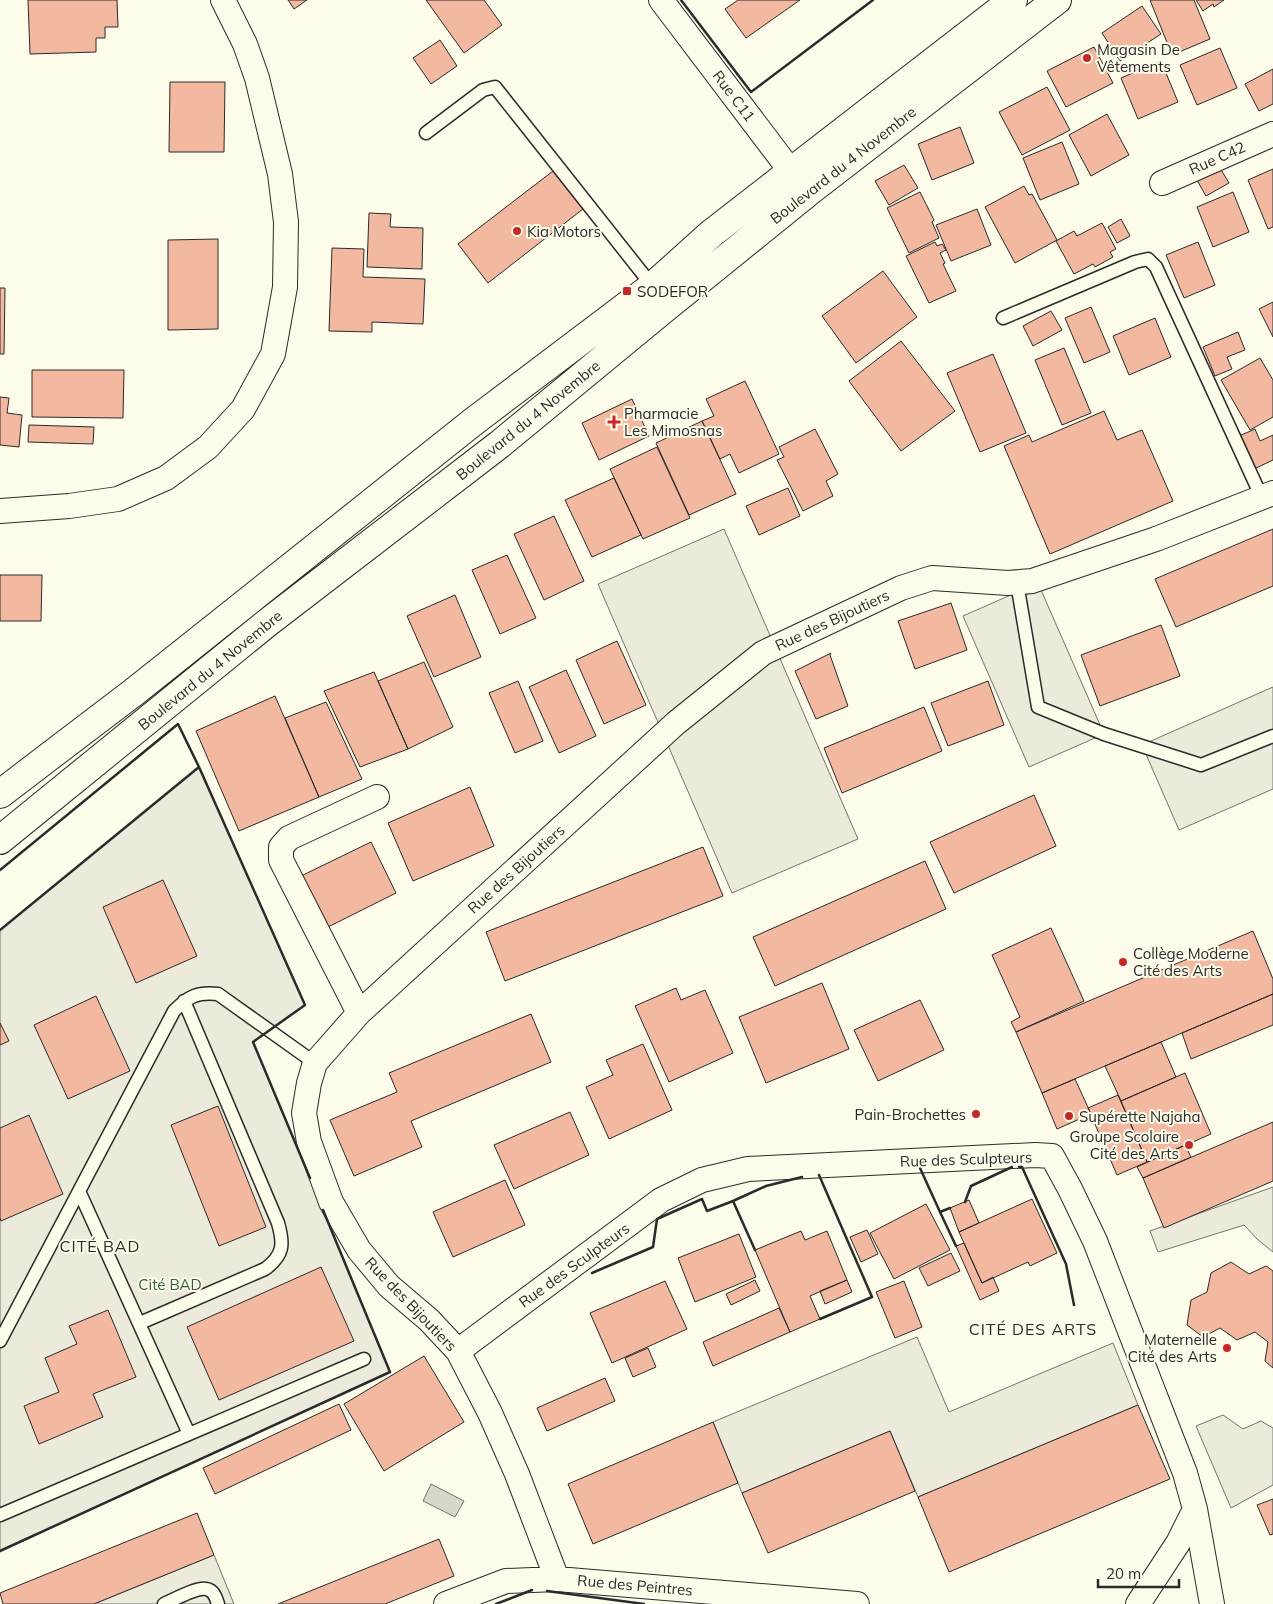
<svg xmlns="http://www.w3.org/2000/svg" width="1273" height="1604" font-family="Mulish,sans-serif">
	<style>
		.green { fill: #ecebdb; stroke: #74746e }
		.parking { fill: #eceadb; stroke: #74746e }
		.water { fill: #d8d7c9; stroke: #74746e }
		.building { fill: #f2b8a0; stroke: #2b2b2b }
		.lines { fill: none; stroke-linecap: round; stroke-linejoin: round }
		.lane-casing { stroke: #2b2b2b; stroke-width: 15 }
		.street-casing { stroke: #2b2b2b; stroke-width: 26 }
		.primary-casing { stroke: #2b2b2b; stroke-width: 30 }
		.lane { stroke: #fdfbea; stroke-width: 12 }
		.street { stroke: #fdfbea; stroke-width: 24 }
		.primary { stroke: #fdfbea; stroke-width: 28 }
		.wall { stroke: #2b2b2b; stroke-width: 2.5 }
		.poi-dot { fill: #c62828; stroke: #fdfbea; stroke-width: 2 }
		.labels { text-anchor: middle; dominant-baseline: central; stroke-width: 4; stroke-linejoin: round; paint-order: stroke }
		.poi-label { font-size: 15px; fill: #2b2b2b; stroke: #fdfbea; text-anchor: start }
		.street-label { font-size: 15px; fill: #2b2b2b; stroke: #fdfbea }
		.park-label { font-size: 15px; fill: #34623c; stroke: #fdfbea }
		.neighbourhood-label { font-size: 16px; letter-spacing: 1px; fill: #2b2b2b; stroke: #fdfbea }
	</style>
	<rect width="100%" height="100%" fill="#fdfbea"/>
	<path class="green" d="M199,767L305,1005L253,1042L390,1372L0,1551V930Z
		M1273,1187V1252L1257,1239L1244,1225L1158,1252L1150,1231Z
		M1223,1415L1243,1429L1261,1421L1273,1428V1485L1231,1508L1196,1426Z"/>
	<path class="parking" d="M724,529L858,839L732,893L598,584Z
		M1038,583L1104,734L1029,767L963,616Z
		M1273,687V789L1179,830L1142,745Z
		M917,1337L949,1412L1113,1343L1138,1405L918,1497L890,1431L742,1493L713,1422Z
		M214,1555L234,1604H94Z"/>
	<path class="water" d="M431,1484L464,1501L455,1517L423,1501Z"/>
	<path class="building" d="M28,0H117L118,27H105V38H96V52L30,54Z
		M288,0H307L294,9Z
		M426,0H484L502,25L464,53Z
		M738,0H800L746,38L725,9Z
		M1150,0H1194L1210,39L1172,55Z
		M1196,0H1224L1214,7L1213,4L1203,11Z
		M1142,6L1161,34L1120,61L1102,33Z
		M440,40L457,66L431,84L413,58Z
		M1094,47L1113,83L1066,107L1047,71Z
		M1220,48L1237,88L1197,105L1180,65Z
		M1161,61L1178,102L1138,119L1121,78Z
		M1273,69V104L1259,111L1245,84Z
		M170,82H225L224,152H169Z
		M1047,87L1070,130L1022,155L999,112Z
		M1107,114L1129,155L1091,176L1069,135Z
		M960,127L974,163L932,180L918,144Z
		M1062,142L1079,184L1040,200L1023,158Z
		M1217,163L1229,183L1206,196L1194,175Z
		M904,165L918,188L889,205L875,181Z
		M1273,169V227L1268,229L1248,180Z
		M553,171L583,209L488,283L458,244Z
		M1024,186L1029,195L1032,194L1057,240L1015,263L985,207Z
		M920,192L934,220L932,222L939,238L909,253L887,208Z
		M1233,192L1249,232L1213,247L1197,207Z
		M977,209L991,245L951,261L936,225Z
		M369,213L391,214L390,227L423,228L422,269L367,267Z
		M1121,219L1130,236L1117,243L1108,227Z
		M1102,223L1116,249L1110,252L1113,257L1095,267L1093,264L1074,274L1056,241L1074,231L1077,236Z
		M218,239V329L168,330V240Z
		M935,242L937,246L942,244L946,250L940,253L945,263L943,264L956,291L929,303L906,256Z
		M1198,242L1215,285L1184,298L1166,255Z
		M332,248L364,249L363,277L425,279L423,324L372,322V332L329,331Z
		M883,271L917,317L856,363L822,316Z
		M0,288H5L4,354H0Z
		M1273,302V337L1259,309Z
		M1091,307L1110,352L1084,363L1065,318Z
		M1051,311L1062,330L1033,346L1023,326Z
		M1155,318L1171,357L1129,375L1113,336Z
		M1238,332L1245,350L1227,357L1232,369L1215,376L1203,347Z
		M901,341L955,411L901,451L849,381Z
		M1064,348L1091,413L1062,425L1035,360Z
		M993,354L1026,433L980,452L947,373Z
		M1260,358L1273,380V417L1250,430L1221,380Z
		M32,370H124L123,418L32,417Z
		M745,381L779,454L739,473L730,454L720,459L702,421L714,416L706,399Z
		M0,397L9,398L7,413L22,415L19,447L0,445Z
		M632,399L649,436L599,460L582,423Z
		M1104,411L1117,440L1142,430L1173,501L1050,554L1004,446L1029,435L1032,442Z
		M702,421L736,494L689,515L656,443Z
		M29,425L94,427L93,444L28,442Z
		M815,429L838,474L826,481L833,496L803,511L777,460L784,457L779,447Z
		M1255,429L1260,441L1273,435V460L1254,469L1239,436Z
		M657,447L690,518L643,539L610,469Z
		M614,478L641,535L592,557L565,500Z
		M788,488L800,516L759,535L746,506Z
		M554,516L584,581L544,600L514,534Z
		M1273,529V586L1176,627L1155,579Z
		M507,555L536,618L500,634L472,570Z
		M0,575H42L41,621H0Z
		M455,595L481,657L434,677L407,616Z
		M951,603L967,650L915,669L898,621Z
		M1161,625L1180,676L1100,706L1081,655Z
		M617,641L646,705L604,724L576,660Z
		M831,653L830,655L848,706L816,719L795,671Z
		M424,662L453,727L408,749L378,681Z
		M566,670L596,736L559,753L529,687Z
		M374,672L408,749L360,767L324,691Z
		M518,681L543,741L515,753L489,693Z
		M988,681L1004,725L948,746L931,703Z
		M275,696L319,797L239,831L196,731Z
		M326,702L362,779L319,797L285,718Z
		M924,707L942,751L842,793L824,748Z
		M470,787L494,846L413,881L388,823Z
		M1034,795L1056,846L954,893L930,842Z
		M371,842L396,893L326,928L301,876Z
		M703,847L723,896L505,981L486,932Z
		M925,861L946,909L775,986L753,937Z
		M163,880L197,956L136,983L103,907Z
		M1051,928L1084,1001L1016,1032L1011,1022L1020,1017L992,955Z
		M1253,931L1273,979V994L1042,1093L1016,1032Z
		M822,983L849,1049L766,1083L739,1017Z
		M676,988L681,1000L705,990L733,1053L669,1082L635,1006Z
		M1273,994V1025L1191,1059L1182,1033Z
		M96,996L130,1071L68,1099L34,1025Z
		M920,1000L944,1050L878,1081L854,1030Z
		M531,1014L551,1062L411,1121L422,1147L354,1176L330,1120L397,1092L389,1073Z
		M0,1023L9,1041L0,1045Z
		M1161,1042L1176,1077L1121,1101L1105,1066Z
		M643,1044L672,1110L609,1139L586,1087L613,1075L606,1060Z
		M1185,1073L1211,1134L1147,1162L1121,1101Z
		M1075,1079L1091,1114L1057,1129L1042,1093Z
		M1118,1095L1147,1162L1117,1175L1088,1108Z
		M218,1106L266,1227L219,1246L171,1125Z
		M570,1112L589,1155L514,1189L494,1145Z
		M29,1115L63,1194L1,1221L0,1218V1128Z
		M1273,1122V1181L1164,1228L1143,1178Z
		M1185,1145L1191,1157L1143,1178L1137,1167Z
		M505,1180L525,1225L453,1257L433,1212Z
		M1032,1199L1057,1253L1030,1266L1028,1262L982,1283L959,1232Z
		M969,1200L979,1223L959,1232L950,1208Z
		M926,1204L950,1250L894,1279L870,1233Z
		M867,1230L878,1254L861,1262L850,1237Z
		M801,1231L805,1240L827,1231L847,1280L810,1296L820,1319L790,1332L755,1250Z
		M739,1234L756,1277L695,1302L678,1258Z
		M964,1243L982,1283L993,1277L999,1291L980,1300L956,1246Z
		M951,1253L960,1271L928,1286L919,1268Z
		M1231,1262L1249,1274L1266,1266L1273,1271V1368L1265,1361L1268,1342L1255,1332L1237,1340L1220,1328L1203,1337L1187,1325L1191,1300L1207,1292L1211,1273Z
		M321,1267L354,1341L219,1400L187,1327Z
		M755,1280L760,1291L731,1305L726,1294Z
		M847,1280L852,1292L825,1304L820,1291Z
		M665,1281L687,1329L612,1363L590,1313Z
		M904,1281L922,1327L895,1338L876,1292Z
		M779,1308L790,1332L713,1366L703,1342Z
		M108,1310L136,1377L93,1394L103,1417L39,1444L24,1406L59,1392L45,1358L77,1344L69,1326Z
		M648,1348L656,1367L633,1377L625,1358Z
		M424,1356L464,1422L384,1471L344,1404Z
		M605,1378L615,1401L547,1431L537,1408Z
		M339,1404L351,1430L215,1494L203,1468Z
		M1138,1405L1170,1479L949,1572L918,1497Z
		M713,1422L738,1483L593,1544L568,1484Z
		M890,1431L915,1491L768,1553L742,1493Z
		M1273,1499V1534L1270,1535L1257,1505Z
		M197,1513L214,1555L94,1604H3L0,1593Z
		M439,1539L454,1576L385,1604H278Z"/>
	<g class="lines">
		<defs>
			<path id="lane" d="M426,133L483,90L495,87L654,288
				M1003,318L1135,262L1148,259L1156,267L1262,498
				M1017,583L1038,707L1104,734L1201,765L1273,736
				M79,1191L189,1434
				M140,1323L265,1269C284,1255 284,1244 278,1223L184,1001
				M0,1341L174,1011C189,996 197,992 218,994L315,1063
				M0,1515L364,1359
				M164,1604C173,1600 197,1587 206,1589C214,1590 216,1598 218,1604"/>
			<path id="street" d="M661,0L802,186
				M1162,183L1273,134
				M0,511L69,506L118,499L166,478L208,447L243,409L273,354L285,287L286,222L280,174L257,78L245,44L223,0
				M359,1013L281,860V847L289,838L377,797
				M458,1351L661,1200L702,1180L748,1169L1035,1155L1052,1156L1070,1189L1095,1241L1185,1473L1195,1509L1212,1604
				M557,1579L517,1474L490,1413L458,1351L429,1320L389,1286L359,1250L331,1202L309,1142L304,1113L309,1083L315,1063L359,1013L676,723L763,653L901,588L932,578L1008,583L1032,581L1156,539L1273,493
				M446,1604L506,1581L557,1579L857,1604
				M1138,1604L1178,1543L1195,1509"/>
			<path id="primary" d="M0,794L134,692L473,422L653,286L712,233L1013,0
				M0,840L267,623L500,444L665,308L807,193L1057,0"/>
		</defs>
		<use href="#lane" class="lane-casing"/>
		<use href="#street" class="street-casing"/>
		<use href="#primary" class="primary-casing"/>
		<use href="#lane" class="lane"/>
		<use href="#street" class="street"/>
		<use href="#primary" class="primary"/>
		<path class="wall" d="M681,0L751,92L873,0
			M0,870L178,724L199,767
			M0,930L199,767L305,1005L253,1042L310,1178
			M1019,1167H1022L1066,1264L1074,1305
			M920,1168L940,1212L950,1208
			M819,1175L872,1297L820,1319
			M965,1202L971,1186L1012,1167
			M940,1212L956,1246
			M755,1250L733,1201L766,1186L802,1177
			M592,1273L653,1247L657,1219L702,1199L707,1211L733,1201
			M0,1551L390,1372L323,1210
			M547,1591L644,1604
			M496,1604L532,1590"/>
	</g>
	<g class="poi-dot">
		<circle cx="1087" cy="58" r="5"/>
		<circle cx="517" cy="231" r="5"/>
		<rect x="622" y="286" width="10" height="10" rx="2.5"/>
		<path d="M611.5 414.5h5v5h5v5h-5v5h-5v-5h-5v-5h5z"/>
		<circle cx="1123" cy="962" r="5"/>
		<circle cx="976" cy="1114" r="5"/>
		<circle cx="1069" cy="1116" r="5"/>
		<circle cx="1189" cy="1145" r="5"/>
		<circle cx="1227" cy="1348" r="5"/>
	</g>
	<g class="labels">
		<g class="poi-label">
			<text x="1097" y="49">Magasin De<tspan x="1097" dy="17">Vêtements</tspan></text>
			<text x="527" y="231">Kia Motors</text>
			<text x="637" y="291">SODEFOR</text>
			<text x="624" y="413">Pharmacie<tspan x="624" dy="17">Les Mimosnas</tspan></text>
			<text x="1133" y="953">Collège Moderne<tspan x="1133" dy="17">Cité des Arts</tspan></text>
			<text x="966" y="1114" text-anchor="end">Pain-Brochettes</text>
			<text x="1079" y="1116">Supérette Najaha</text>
			<text x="1179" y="1136" text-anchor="end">Groupe Scolaire<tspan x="1179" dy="17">Cité des Arts</tspan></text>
			<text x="1217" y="1339" text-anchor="end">Maternelle<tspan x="1217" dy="17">Cité des Arts</tspan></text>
		</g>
		<g class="street-label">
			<text transform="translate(734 96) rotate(53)">Rue C11</text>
			<text transform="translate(1217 158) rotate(-24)">Rue C42</text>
			<text transform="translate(843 165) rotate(-38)">Boulevard du 4 Novembre</text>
			<text transform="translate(528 420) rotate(-39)">Boulevard du 4 Novembre</text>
			<text transform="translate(832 620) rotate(-25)">Rue des Bijoutiers</text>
			<text transform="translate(210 670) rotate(-39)">Boulevard du 4 Novembre</text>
			<text transform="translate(516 869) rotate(-42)">Rue des Bijoutiers</text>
			<text transform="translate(966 1159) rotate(-2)">Rue des Sculpteurs</text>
			<text transform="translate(574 1265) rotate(-36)">Rue des Sculpteurs</text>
			<text transform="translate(411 1304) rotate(46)">Rue des Bijoutiers</text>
			<text transform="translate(635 1585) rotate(5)">Rue des Peintres</text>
		</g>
		<g class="park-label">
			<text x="170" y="1284">Cité BAD</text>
		</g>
		<g class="neighbourhood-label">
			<text x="100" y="1246">CITÉ BAD</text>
			<text x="1033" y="1329">CITÉ DES ARTS</text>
		</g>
	</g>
	<path d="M1098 1579v8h81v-8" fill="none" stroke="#2b2b2b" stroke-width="2.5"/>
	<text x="1106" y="1579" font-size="15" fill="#2b2b2b" stroke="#fdfbea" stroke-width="4" paint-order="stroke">20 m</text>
</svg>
